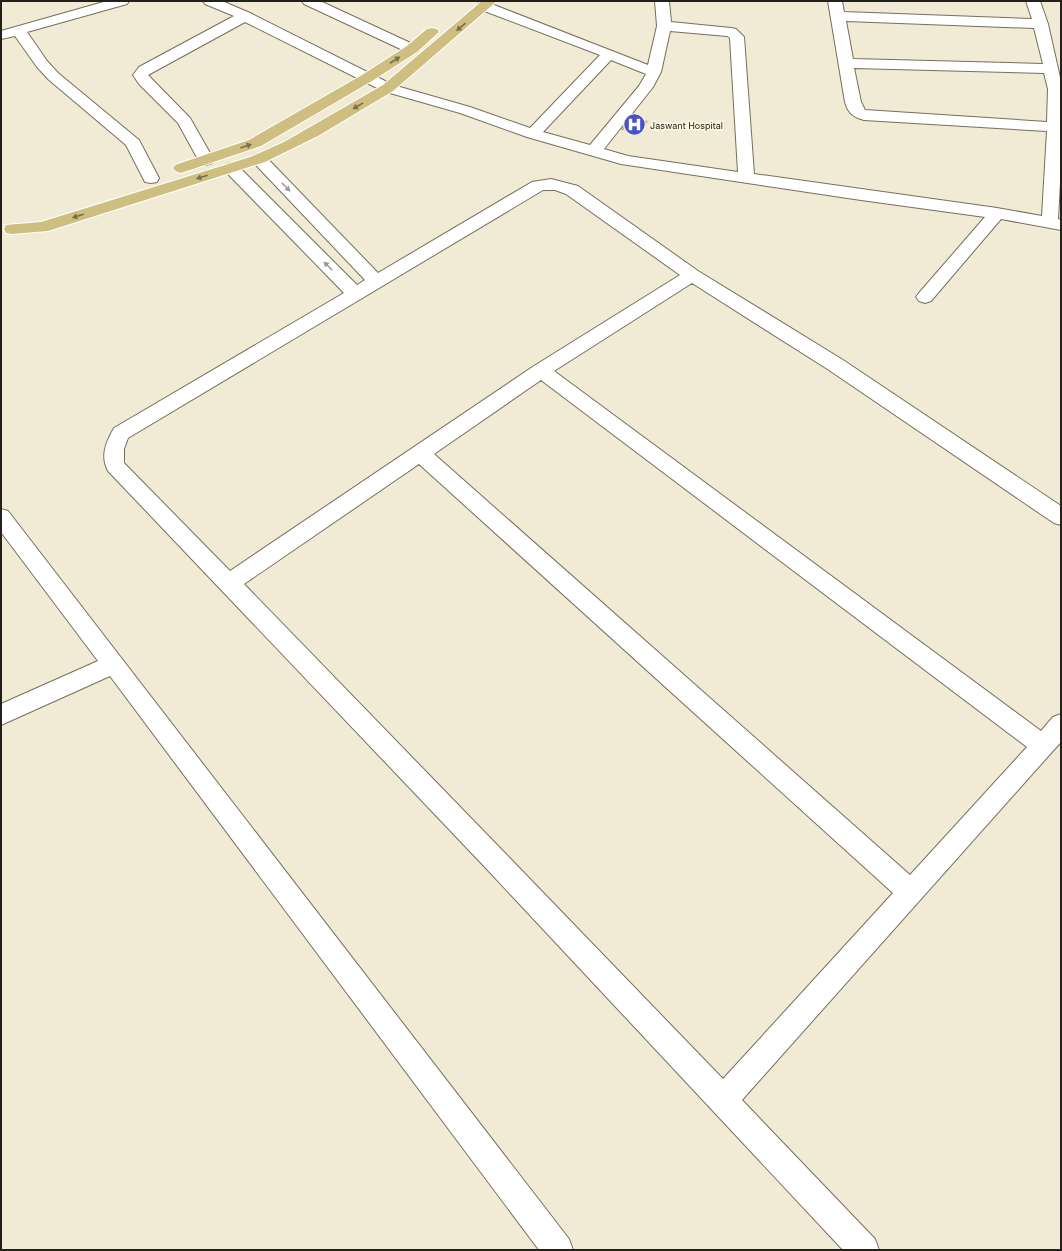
<svg xmlns="http://www.w3.org/2000/svg" width="1062" height="1251" font-family="Inter,sans-serif">
	<style>
		.building { fill: #beb8a3 }
		.lines { fill: none; stroke-linecap: round; stroke-linejoin: round }
		.minor-casing { stroke: #756f5c; stroke-width: 2 }
		.major-casing { stroke: #fff; stroke-width: 2 }
		.minor { fill: #fff; fill-rule: evenodd }
		.major { fill: #cebe80; fill-rule: evenodd }
		.oneway { fill: #786f4c }
		.oneway2 { fill: #9c9b97 }
		.labels { text-anchor: middle; dominant-baseline: central; stroke-width: 3.5; stroke-linejoin: round; paint-order: stroke }
		.far-poi-label { font-size: 9px; fill: #222018; stroke: #fef7e2; text-anchor: start }
	</style>
	<rect width="100%" height="100%" fill="#f1ead5"/>
	<path class="building" d="M627,116L648,121L639,134L618,129Z"/>
	<g class="lines">
		<defs>
			<path id="minor" d="M107,1H129L127,4L27,32L47,61L58,73L139,140L159,178L157,182L151,183L145,182L126,145L48,79L37,67L15,36L1,39V31Z
				M203,1H222L250,13L393,85L470,107L530,128L600,55L479,9L477,6L479,3L484,2L489,3L648,65L657,26L655,1H669L671,22L731,28L736,29L744,37L754,174L997,208L1042,216L1047,131L864,120C853,117 848,113 845,102L828,1H842L844,12L1032,19L1026,1H1040L1048,24L1061,82V165L1058,219L1061,220V230L1001,219L931,301L925,303L919,301L916,297L919,293L985,217L861,200L621,164L527,137L460,113L383,91L245,22L148,75L190,118L214,160L212,163L206,165L200,163L178,123L139,84L133,75L139,67L234,16L205,4ZM846,21L1034,28L1043,64L853,59ZM670,31L727,36L730,38L738,172L628,156L604,149L653,87L661,72ZM611,60L646,74L639,86L590,145L543,132ZM854,68L1044,73L1048,89L1047,122L865,110L861,102Z
				M302,1H320L417,46L419,49L417,52L412,53L407,52L304,4Z
				M259,154L265,156L378,273L532,182L551,179L578,186L698,271L843,360L1061,506V525L1054,523L829,370L692,283L554,371L1041,731L1053,717L1061,714V742L1051,753L742,1100L875,1239L879,1250H843L483,865L108,471C100,456 106,442 114,428L344,293L225,171L223,168L225,165L231,163L237,165L357,285L365,280L253,162L251,159L253,156ZM543,190H555L566,194L680,275L534,366L230,571L124,463V449L128,438ZM541,380L1027,747L910,875L434,454ZM419,464L893,893L723,1079L500,848L244,584Z
				M1,509L8,511L569,1239L573,1250H539L110,676L1,725V704L98,661L1,532Z"/>
			<path id="major" d="M482,1H497L393,91L318,136L265,162L48,231L12,234L6,233L4,229L6,225L41,222L225,165L253,156L284,142L383,85Z
				M432,28L437,29L439,32L417,52L372,81L261,146L181,173L175,171L173,168L175,165L249,140L362,75L407,46L427,29Z"/>
		</defs>
		<use href="#minor" class="minor-casing"/>
		<use href="#major" class="major-casing"/>
		<use href="#minor" class="minor"/>
		<use href="#major" class="major"/>
	</g>
	<defs><path id="oneway-solid" d="M-6-.8H1V-3.2L6.5 0L1 3.2V.8H-6Z"/></defs>
	<g class="oneway">
		<use href="#oneway-solid" transform="translate(461 27) rotate(139)"/>
		<use href="#oneway-solid" transform="translate(395 60) rotate(-33)"/>
		<use href="#oneway-solid" transform="translate(358 106) rotate(149)"/>
		<use href="#oneway-solid" transform="translate(246 146) rotate(-19)"/>
		<use href="#oneway-solid" transform="translate(202 177) rotate(163)"/>
		<use href="#oneway-solid" transform="translate(78 216) rotate(163)"/>
	</g>
	<g class="oneway2">
		<use href="#oneway-solid" transform="translate(286 187) rotate(46)"/>
		<use href="#oneway-solid" transform="translate(328 266) rotate(-135)"/>
	</g>
	<defs>
		<symbol id="hospital-disc" viewBox="-11 -11 22 22"><circle r="9.5" fill="#4753c8" stroke="#fef7e2"/><path d="M-5-5h3v3.5h4V-5h3V5h-3V1.5h-4V5h-3Z" fill="#fff"/></symbol>
	</defs>
	<g fill-rule="evenodd">
		<use href="#hospital-disc" x="622" y="112" width="25" height="25"/>
	</g>
	<g class="labels">
		<g class="far-poi-label">
			<text x="650" y="125">Jaswant Hospital</text>
		</g>
	</g>
	<rect width="1062" height="1251" fill="none" stroke="#222018" stroke-width="4"/>
</svg>
